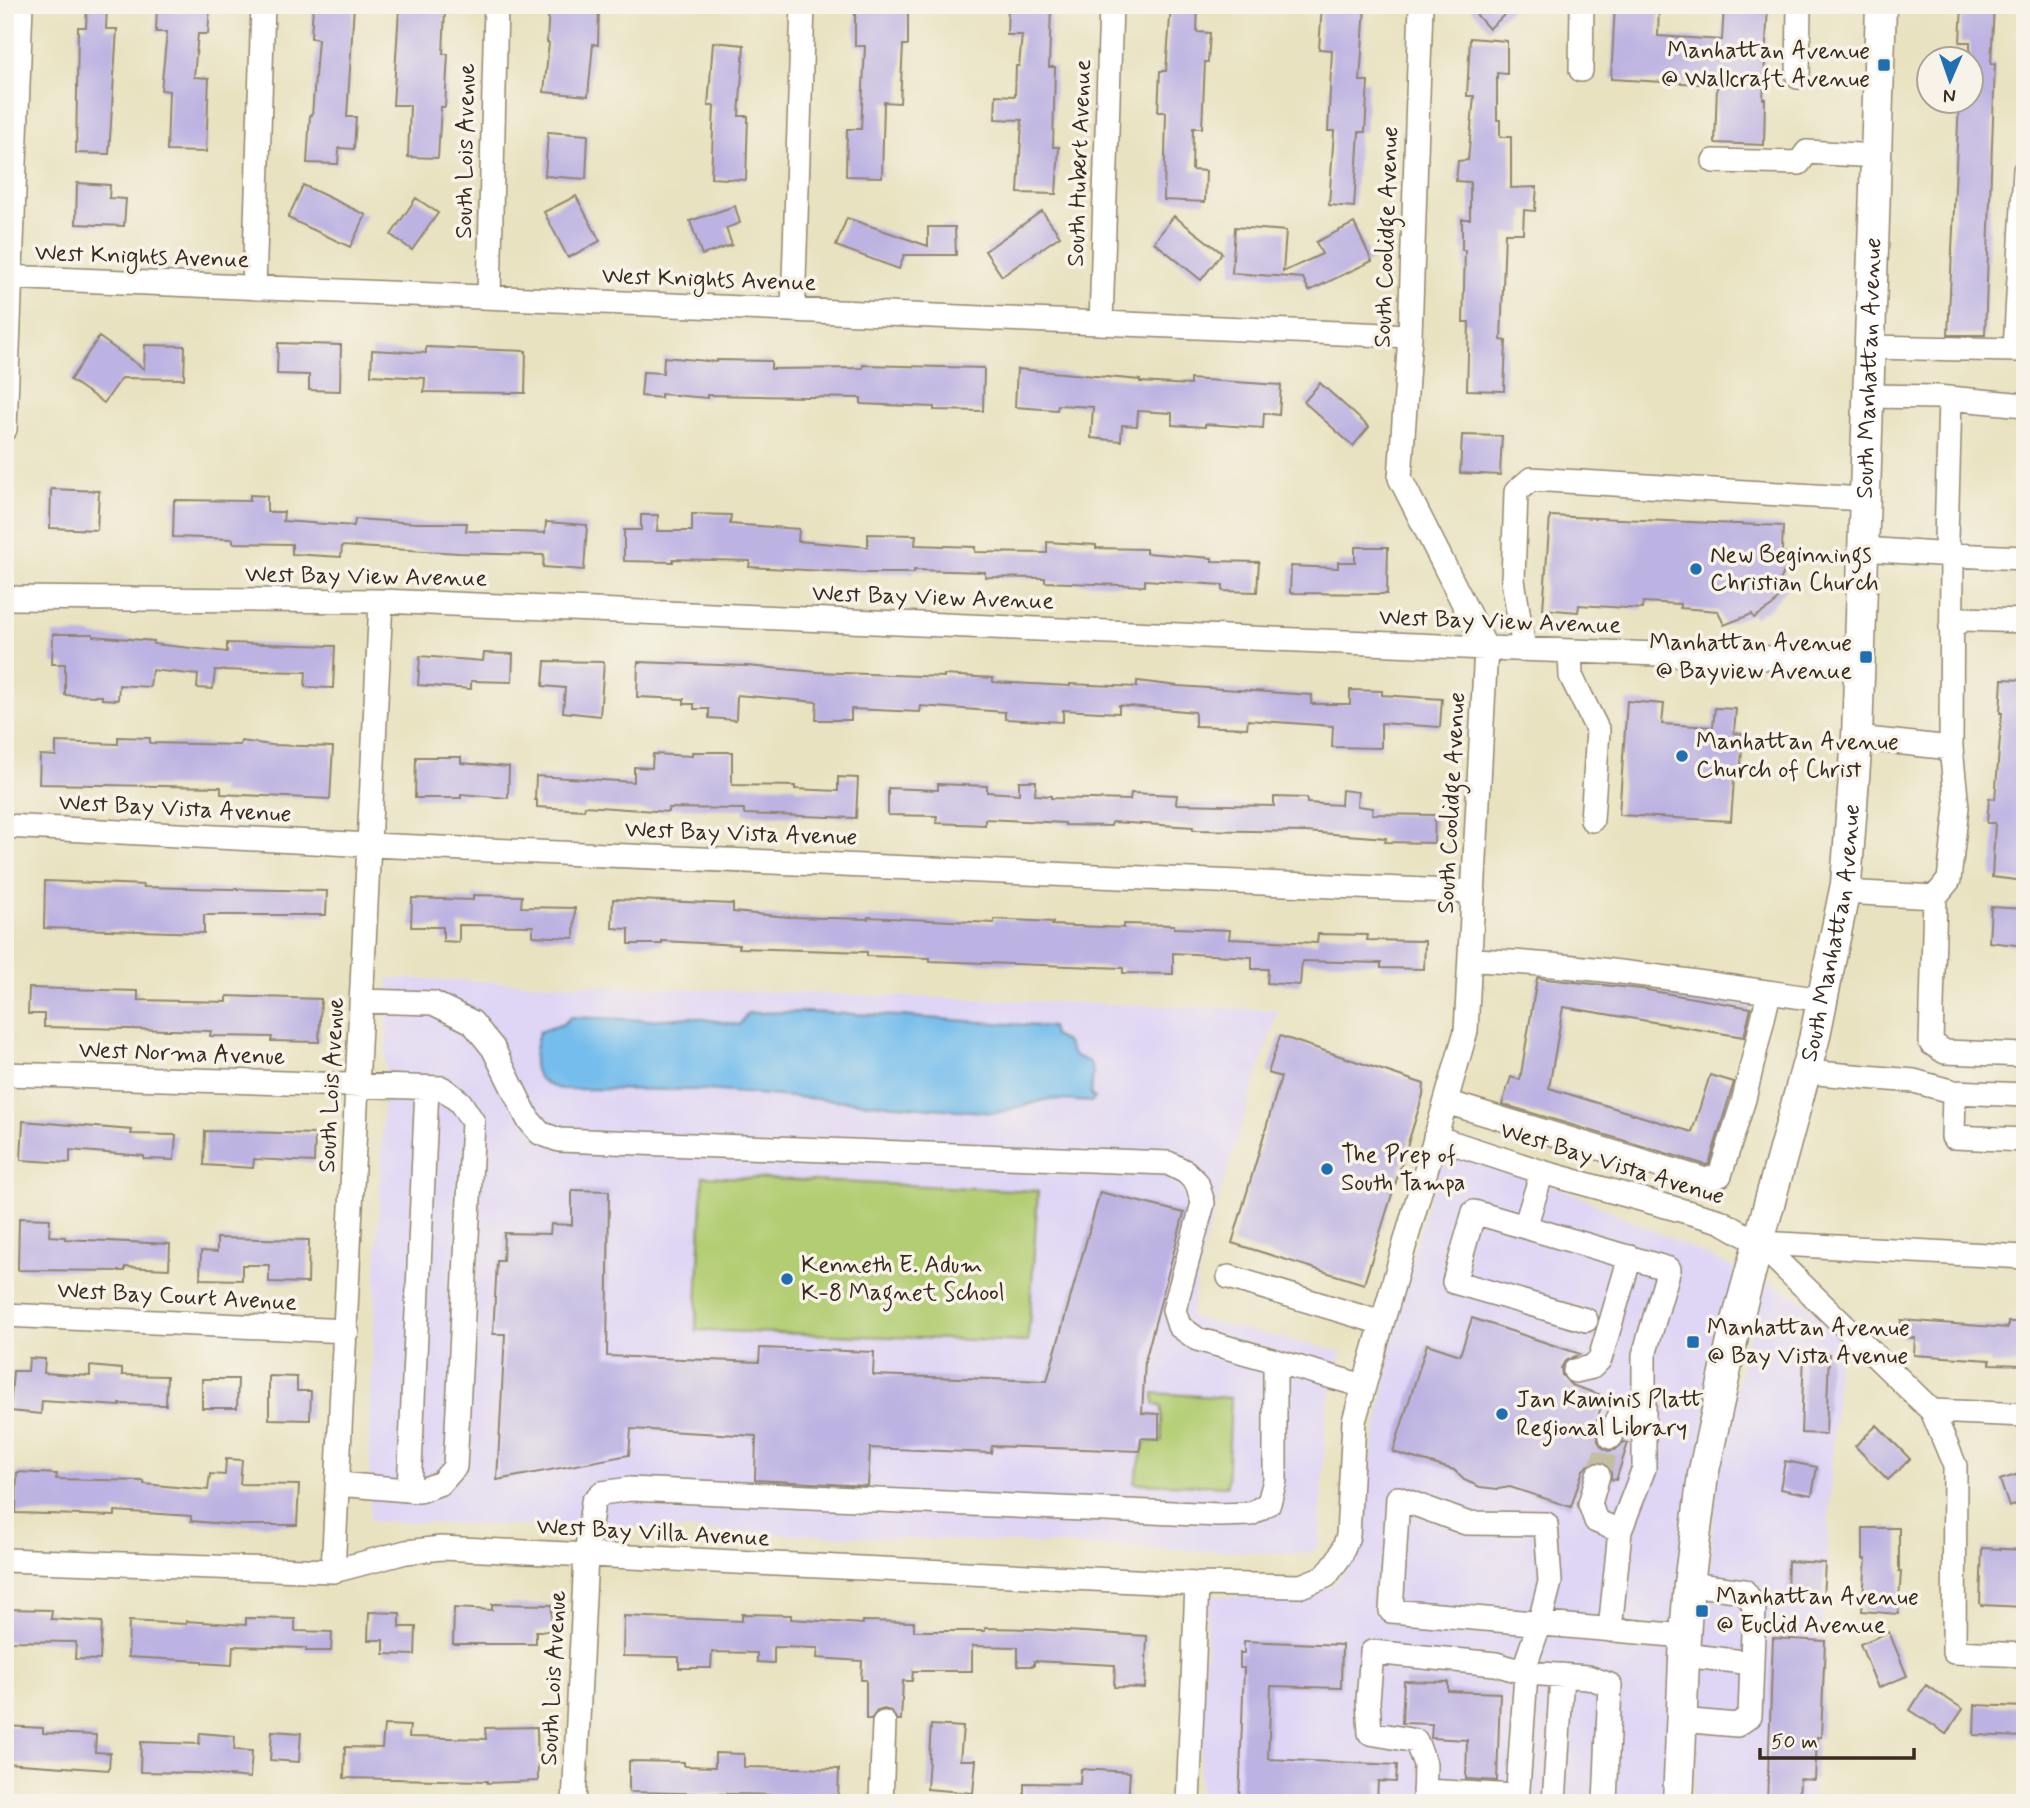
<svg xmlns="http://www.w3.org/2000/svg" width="2030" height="1808" font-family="Mynerve,sans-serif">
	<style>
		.built { fill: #dfd5f5 }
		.green { fill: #b3cd73; stroke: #777c48; stroke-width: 2 }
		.water { fill: #74bdec; stroke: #587485; stroke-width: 2 }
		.building { fill: #bdb3e2 }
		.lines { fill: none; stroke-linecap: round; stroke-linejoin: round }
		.minor-tunnel { stroke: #c5bda0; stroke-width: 23; stroke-dasharray: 23 11; stroke-linecap: butt }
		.minor-casing { stroke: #92866f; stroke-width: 26 }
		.major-casing { stroke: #92866f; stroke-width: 33 }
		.minor { stroke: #fff; stroke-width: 23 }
		.major { stroke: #fff; stroke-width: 30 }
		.poi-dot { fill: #1f6fb2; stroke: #f7f3e8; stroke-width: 2.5 }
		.labels { text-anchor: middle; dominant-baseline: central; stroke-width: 7; stroke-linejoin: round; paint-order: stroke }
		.poi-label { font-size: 24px; fill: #3b2a1e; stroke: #f7f3e8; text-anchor: start }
		.street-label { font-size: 24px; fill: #3b2a1e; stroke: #f7f3e8 }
	</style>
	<rect width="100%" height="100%" fill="#f7f3e8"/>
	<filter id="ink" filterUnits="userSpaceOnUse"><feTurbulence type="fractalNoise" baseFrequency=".0143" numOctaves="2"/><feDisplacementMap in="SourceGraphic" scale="14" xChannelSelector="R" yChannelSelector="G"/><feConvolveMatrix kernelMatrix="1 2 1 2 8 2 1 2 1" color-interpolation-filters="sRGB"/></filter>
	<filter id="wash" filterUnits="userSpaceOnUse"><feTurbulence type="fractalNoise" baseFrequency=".00686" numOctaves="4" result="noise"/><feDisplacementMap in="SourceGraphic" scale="28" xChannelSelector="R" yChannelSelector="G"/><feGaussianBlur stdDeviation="1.57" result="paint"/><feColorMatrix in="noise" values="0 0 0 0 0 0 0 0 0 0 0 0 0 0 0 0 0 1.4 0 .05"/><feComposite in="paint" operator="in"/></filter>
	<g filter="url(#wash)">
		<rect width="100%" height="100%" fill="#e8e2c0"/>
		<path class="built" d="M389,978L1278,1010L1205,1242L1190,1317L1342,1352L1326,1412L1320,1538L1317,1547L1310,1552L1299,1554L609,1527L572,1528L370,1521L369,1436Z
			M1442,1152L1572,1193L1742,1272L1672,1803H1198L1208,1596L1294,1598L1295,1601L1311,1598V1595L1334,1584L1351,1562L1358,1537L1359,1520L1403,1288Z
			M1762,1280L1800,1298L1839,1336L1813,1803H1693L1717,1469Z"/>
		<path class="green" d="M703,1176L1038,1191L1028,1342L696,1330Z
			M1154,1393L1231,1398L1227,1486L1134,1483L1145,1442H1162V1407L1154,1404Z"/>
		<path class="water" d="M808,1012L899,1016L1051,1027L1053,1036L1066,1042L1073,1055L1089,1062L1093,1072L1091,1095L1095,1098L1091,1102L1048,1099L996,1113L706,1090L561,1089C527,1082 532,1060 539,1032L563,1024L571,1017L650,1020L692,1017L739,1025L748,1013Z"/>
		<g id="blocks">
			<path class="building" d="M87,5H107L106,29H117L109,154L76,153L78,27H86Z
				M157,5H210L208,34H198L194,77L209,78L206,152L167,151L169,91L161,90L167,32H156Z
				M313,5H354L347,117H356L354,149L339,148L338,164L307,163L310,115H312L318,39L311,38Z
				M549,5H599L598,45L593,44L588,96L544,92L549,43L547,42Z
				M1008,5L1051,7L1049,67H1055L1053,147H1059L1056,194L1018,193L1022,120L995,119L996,95L1015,96L1016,66H1019L1022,35H1007Z
				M1171,5H1198L1197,32L1210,33L1208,62H1205L1202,128H1193L1192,170L1206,171L1205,202L1164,200L1166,112H1158L1160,71H1166Z
				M1322,5L1365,6L1360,81H1368L1365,132H1359L1354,207L1329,205L1334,131H1328L1332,50L1319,49Z
				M1468,5H1515L1489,29Z
				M1615,5H1659L1658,36L1722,40L1724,5H1768L1763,99H1765L1764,145L1715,143L1717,85L1611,79Z
				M1962,5H1994L1991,64H1995L1985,335H1948L1959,102H1970V42H1960Z
				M399,9L445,11L443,54H448L445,107H441L438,158L408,157L410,105H393Z
				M855,9H908V45H903L900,103L884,102L882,177L846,176L847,129H861L865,46H855Z
				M1470,38L1507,41V74L1497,73V120H1500V137H1511V188L1537,187L1535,211L1524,210L1523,233H1505L1501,340L1506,341L1504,391L1467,390L1469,322H1463L1465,250H1462V219H1470V182L1456,181L1458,161L1468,160L1474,96H1467Z
				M713,42L744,45L739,116H748L746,180L711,178L714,106H708Z
				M548,132L588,135L586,179L545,176Z
				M77,183L110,185L109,198L126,199L124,226L76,224Z
				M303,185L366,215L350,247L288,218Z
				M576,196L600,241L568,258L544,212Z
				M416,198L438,213L412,250L391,235Z
				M735,206L740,223L726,228L732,245L702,255L690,221Z
				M1042,211L1060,236L1002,276L985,251Z
				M1174,216L1222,253L1201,280L1154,242Z
				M847,218L928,246V227H955L956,255H904L899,269L836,246Z
				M1354,223L1372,261L1309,291L1303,278L1232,273L1235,227L1286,231L1283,272L1322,254L1316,242Z
				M99,337L144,369L145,345L185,346L184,379L122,378L104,403L70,380Z
				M278,343L341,345L340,391L309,390V375L277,374Z
				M426,347L526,351L525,393L424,392L425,378L371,375L372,350L426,353Z
				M664,357L717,362V360L771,361V369L863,368V365L984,368L983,411L934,410V407L861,404V398L707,395V398L661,394V398L641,396L643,372L663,373Z
				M1017,369L1140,380V382L1190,385V379L1281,385L1279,415L1264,413L1263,428L1205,424V427L1172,425V413L1138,411L1137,426L1122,425L1121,441L1091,438L1093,407L1058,405L1057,410L1015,407Z
				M1320,383L1369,427L1353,446L1304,402Z
				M1462,435L1502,436L1500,475L1460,473Z
				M51,489L99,491L97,530L50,528Z
				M250,495L267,496V512H284L283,521L354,526L355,519L417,523H467L466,531L545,533L546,522L587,525L584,570L543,567L544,555L459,553L342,546L341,557L292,554V544L233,543V539L173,537L174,500L250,501Z
				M692,514L731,515L730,524L799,529L798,541L868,547V534L916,535L915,545L975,547V552L1047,553V542L1096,545V548L1146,549V553L1212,558V561L1259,562L1257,592L1223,591V585L1145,580V586L1045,582V578L985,577V572L914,570V573H862L749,567L750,561L673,559V562L624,561V530H641V515H658L657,531H692Z
				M1550,516L1783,526L1782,551L1791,556L1780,581L1787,587L1772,606L1754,618L1752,614L1724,625L1718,611L1680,608V604L1643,602L1642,609L1579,605L1578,612L1543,609Z
				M1355,547H1388L1387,594L1290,593L1291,566L1338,568V562H1355Z
				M53,634H93V636L154,641L153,644L227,652V643L335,646L333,688L305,687L306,672L215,670L213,689L197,688L198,675L152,670L150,687L119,685L118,700L102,699V696L65,695V664H52Z
				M484,653L513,654L512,682L471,681V689L418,685L420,656L483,661Z
				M545,661L604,662L600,716L563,712L565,688L543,686Z
				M638,662L747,666L817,672L944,677V675L993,678V682L1070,686V684L1137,687V681L1178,686L1312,695L1311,704H1350V690L1382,691V695L1442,699L1440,727L1381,723V748L1332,747L1333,726L1248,720L1247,728L1195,726V712L1119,705V713L1063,710V722L1005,719V712L921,706L920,712L851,709V720H816L817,702L737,695L736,720L709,718V709H694V704H684V699L637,697Z
				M2002,679L2025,680L2023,843H2025V881L1992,877L1995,823H1987L1989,798L1995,799L2002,713H2000Z
				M1627,701L1664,704L1662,724L1713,727L1715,708L1736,709L1734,733L1743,734L1740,779H1734L1731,821L1619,815Z
				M118,737L150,738V743L240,745L241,741L272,745L333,747L330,799L221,794V787L39,784L40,755L56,756V742L118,744Z
				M692,752H732V785L795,786V789L838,791V777L858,778L856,818L744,814V809L668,808V812L585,806L584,810L537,807V800H535L536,776L634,782V767L652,768L653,754L692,756Z
				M416,757H461V763L509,767L508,798L461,794V798H415Z
				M1019,781H1036L1035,795L1051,796V798L1130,800L1131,793L1177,795L1176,804L1274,806V797L1307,798V803L1341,805L1342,790L1358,792L1357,806L1373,808L1372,814L1435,815L1434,843L1385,842L1386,838L1306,832L1193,830V827L1112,822L1111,826L1065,825V823L985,819V825L936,823L937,816L888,815V788L938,790V784L987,786V792L1019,794Z
				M45,881L144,885L143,887L327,891L326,915H204V933L44,928Z
				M473,895L522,896L521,907L575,908L574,938L533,936V926L459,925V942L443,941V927H411L412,898L473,900Z
				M613,899L733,904V912L789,917L868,919V917L994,923V919L1053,922L1052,925L1124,928V924L1174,925V928L1230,930L1229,939L1317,943L1318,934L1368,935L1367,940L1425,941L1424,969L1381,968V963L1302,961L1300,985L1267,983L1268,969H1252V957L1173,953V974L1123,973V968L930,961V958L867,956V952L739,948V945L662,941V944H629V929L612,928Z
				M1991,907L2025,909V946L1989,942Z
				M1537,978L1641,989L1751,1008L1744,1037L1563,1007L1549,1088L1692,1132L1710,1075L1734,1082L1709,1164L1706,1165L1502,1104L1511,1077L1520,1080Z
				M29,988L138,991V1000L227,1002V996L321,999L319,1042L271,1041L272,1037L210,1036L211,1031L44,1027V1014H28Z
				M1280,1036L1424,1084L1423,1095L1364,1284L1232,1243L1281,1077L1268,1073Z
				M23,1121L132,1130L131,1134L176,1135L174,1160L144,1159V1156L70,1150V1163L21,1160Z
				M205,1131L315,1134L314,1162L254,1159L253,1168L204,1165Z
				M572,1190L609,1191L607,1356L759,1362L760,1348L874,1352L873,1375L1047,1381L1100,1192L1184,1213L1145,1361L1142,1413L1159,1414V1439L1141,1438L1140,1451L992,1446L991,1453L870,1448L868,1486L755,1480L756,1436L631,1429L629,1455L497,1480L505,1334H493L497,1261H503L504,1233L550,1234L551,1224L572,1225Z
				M19,1218L50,1219L49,1236L65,1237V1239L170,1244L169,1269L125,1267V1271L18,1270Z
				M217,1238L309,1240L308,1283L269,1282V1265H242V1280L200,1279L201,1251L217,1252Z
				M1472,1318L1580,1354L1565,1361L1561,1368L1562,1375L1571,1385L1604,1396L1594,1431L1598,1432V1441L1602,1447L1608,1451L1615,1450L1624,1442L1628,1443L1616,1480L1611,1479V1471L1602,1462L1595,1461L1589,1465L1583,1470L1571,1507L1510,1487L1498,1489L1480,1487L1464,1480L1454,1470L1393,1452L1427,1344L1460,1355Z
				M1901,1320L2008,1328V1322H2025V1365L1990,1364V1360L1914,1355L1915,1338L1900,1337Z
				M1804,1353L1829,1354L1826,1434L1801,1433Z
				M29,1358L45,1359L44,1373L90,1376V1366L122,1369V1375L167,1376L166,1405L120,1404V1406L42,1401L41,1414L10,1411L13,1371H28Z
				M269,1376L297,1377V1391H311L310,1420L269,1419Z
				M202,1379H238L237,1408H202Z
				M1877,1425L1910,1459L1888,1480L1855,1446Z
				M226,1459L242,1460L240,1484L299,1485L297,1525H237L191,1521V1516L115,1511V1516L16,1513L17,1472L57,1474L56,1479L144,1481V1484L208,1490L210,1474L225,1475Z
				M1785,1461L1817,1467L1812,1495L1780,1489Z
				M2025,1472V1502L2009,1507L2000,1480Z
				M1863,1528H1899V1572H1901L1898,1614L1862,1611L1866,1559H1863Z
				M1982,1548L2025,1550V1607L1981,1605L1980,1603Z
				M1788,1561L1825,1563L1823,1598L1787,1596Z
				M492,1604L552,1605L551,1631H536V1644H453L454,1608L492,1610Z
				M5,1609L52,1610L51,1619L102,1622L100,1660L75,1659L76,1642L5,1641Z
				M369,1612L400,1613V1627H416L415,1655L384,1654V1640H368Z
				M742,1614L791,1615V1619L863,1624V1621L914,1622V1631H985V1628L1035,1629L1147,1636L1145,1688L1114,1687L1115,1665L1034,1661V1666H1018V1647L972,1646V1671H913L912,1681H903L901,1720H897L891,1711L884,1709L877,1711L871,1719H866V1680H861L862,1661L817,1658L818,1648L774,1647V1663L757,1662V1653L712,1652L711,1668H679V1657L623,1656L624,1616L742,1621Z
				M246,1618L295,1619V1631L332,1632L331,1651H306V1648L233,1646L232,1665L202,1663V1661L128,1657L129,1621L186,1624V1621L246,1625Z
				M1889,1632L1907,1676L1878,1688L1860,1644Z
				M1773,1638L1825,1641L1821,1737H1817L1815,1780L1800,1779L1799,1803H1767Z
				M1244,1641L1342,1645L1341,1688L1271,1686L1268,1759L1397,1765L1396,1782L1378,1781L1377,1803H1239L1244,1668H1240V1653H1244Z
				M1404,1681L1448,1682V1691L1500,1693L1497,1781L1466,1779L1467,1740L1431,1738L1432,1724L1402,1723Z
				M1926,1685L1963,1709L1946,1734L1910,1710Z
				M1975,1705L2025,1707V1737L1974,1735Z
				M384,1725L410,1726L409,1737L486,1739L485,1728L537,1727L538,1781L487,1783V1781L344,1778L345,1747L382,1748Z
				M931,1725L963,1727L960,1760H976L973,1793L927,1789Z
				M5,1726L43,1728V1733L96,1735L95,1752L110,1753L109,1770L5,1763Z
				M272,1731L301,1733L299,1762L270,1760Z
				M200,1733L235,1736L234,1750L252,1751L250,1778L197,1773L140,1772L141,1742L199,1744Z
				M715,1753L744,1754V1767L839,1769L838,1799L779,1795L629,1792V1761L684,1762V1766L715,1767Z
				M1081,1769L1130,1772L1128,1803H1024V1783L1080,1784Z"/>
		</g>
	</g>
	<g filter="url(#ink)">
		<use href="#blocks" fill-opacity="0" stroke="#92866f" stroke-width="2"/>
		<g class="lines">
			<path class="minor-tunnel" d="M1598,1475L1611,1437"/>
			<defs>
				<path id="minor" d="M1581,70L1582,5
					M1798,77L1799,5
					M1714,161L1799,163L1807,152L1876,156
					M5,277L1410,336
					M254,288L263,5
					M489,297L496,5
					M793,310L803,5
					M1101,323L1111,5
					M1868,347L2015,350L2025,170
					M1867,396L1937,397L2025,405
					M5,429L21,5
					M1863,549L1952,555L1946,539L1950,399
					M2025,558L1952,555L1951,748L1957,807L1949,880L1935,897L1931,1043L1945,1052L2025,1055
					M5,598L381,601L1486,648L1859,661
					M1951,627L1964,619L2025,621
					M1524,649L1513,580L1516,492L1531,479L1864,499
					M1570,651L1571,676L1598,731L1592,820
					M1857,738L1951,748
					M5,826L370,845L1474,892
					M1844,892L1935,897
					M1470,960C1588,964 1705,983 1822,1000
					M362,1001L433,1003L472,1022L493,1048L528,1119L540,1133L559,1140L1168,1163L1186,1172L1197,1183L1203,1203L1174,1310L1179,1326L1197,1339L1364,1386
					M1805,1072L1914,1081L1954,1092
					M5,1074L442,1088L460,1102L473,1122L455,1467L441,1483L419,1491L338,1484
					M2025,1095L1954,1092L1953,1137L2025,1140
					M1446,1102L1706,1180L1720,1175L1744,1099L1769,993
					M1435,1137L1542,1172L1720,1221L1759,1243L2025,1257
					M1542,1172L1525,1227L1669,1269L1644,1355V1468L1620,1531L1610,1630
					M1525,1227L1474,1212L1454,1282L1586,1320
					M1759,1243L1932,1411L2025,1415
					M1229,1277L1382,1323
					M5,1315L347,1331
					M1575,1371L1592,1367L1600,1359L1630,1257
					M1932,1411L1955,1466L1954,1652L2025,1655
					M1611,1437C1617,1413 1621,1410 1644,1402
					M1598,1475L1590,1504L1596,1521L1620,1531
					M409,1490L427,1088
					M5,1560L333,1571L406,1552L441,1548L1197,1584L1301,1586L1326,1576L1341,1555L1348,1536L1354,1421L1466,1031L1486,648L1400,478L1410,336L1421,5
					M333,1571L381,601
					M1684,1655L1752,1663
					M1680,1720L1737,1725L1750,1716L1754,1605L1744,1591L1689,1584
					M1424,1791L1517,1796
					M574,1803L586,1556L593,1502L602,1493L630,1489L1219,1515L1251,1514L1269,1503L1275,1480V1361
					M881,1803L884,1723
					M1188,1803L1197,1584
					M1424,1803L1425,1764L1416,1741L1370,1733L1368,1701L1372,1652L1496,1664L1526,1673L1588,1677L1610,1685L1605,1803
					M1517,1803L1527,1660L1539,1625L1550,1582L1546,1524L1466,1523L1398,1498L1391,1611L1685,1636
					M1554,1803L1562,1675"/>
				<g id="major">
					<path id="s1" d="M1678,1803L1685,1636L1689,1584L1703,1475L1734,1332L1814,1040L1846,884L1857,738L1881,5"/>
				</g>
			</defs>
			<use href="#minor" class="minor-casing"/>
			<use href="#major" class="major-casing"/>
			<use href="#minor" class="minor"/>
			<use href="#major" class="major"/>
		</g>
	</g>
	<g class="poi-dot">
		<rect x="1877" y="58" width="14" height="14" rx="3.5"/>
		<circle cx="1696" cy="569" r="7"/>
		<rect x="1859" y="650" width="14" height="14" rx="3.5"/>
		<circle cx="1682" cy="756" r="7"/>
		<circle cx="1327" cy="1169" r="7"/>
		<circle cx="787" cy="1279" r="7"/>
		<rect x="1686" y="1335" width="14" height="14" rx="3.5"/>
		<circle cx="1502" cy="1414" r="7"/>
		<rect x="1695" y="1604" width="14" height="14" rx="3.5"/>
	</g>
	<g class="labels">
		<g class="poi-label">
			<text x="1870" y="51" text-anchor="end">Manhattan Avenue<tspan x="1870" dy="28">@ Wallcraft Avenue</tspan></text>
			<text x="1710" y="555">New Beginnings<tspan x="1710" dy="28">Christian Church</tspan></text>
			<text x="1852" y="643" text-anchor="end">Manhattan Avenue<tspan x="1852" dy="28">@ Bayview Avenue</tspan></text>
			<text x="1696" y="742">Manhattan Avenue<tspan x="1696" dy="28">Church of Christ</tspan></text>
			<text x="1341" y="1155">The Prep of<tspan x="1341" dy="28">South Tampa</tspan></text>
			<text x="801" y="1265">Kenneth E. Adum<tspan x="801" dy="28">K-8 Magnet School</tspan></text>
			<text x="1707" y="1328">Manhattan Avenue<tspan x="1707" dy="28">@ Bay Vista Avenue</tspan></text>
			<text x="1516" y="1400">Jan Kaminis Platt<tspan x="1516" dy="28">Regional Library</tspan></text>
			<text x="1716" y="1597">Manhattan Avenue<tspan x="1716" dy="28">@ Euclid Avenue</tspan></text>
		</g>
		<g class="street-label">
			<text transform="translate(466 151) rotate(-89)">South Lois Avenue</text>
			<text transform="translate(1080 163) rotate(-88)">South Hubert Avenue</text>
			<text transform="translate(1387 237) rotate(-88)">South Coolidge Avenue</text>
			<text transform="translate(142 257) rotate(2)">West Knights Avenue</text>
			<text transform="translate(709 280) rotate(2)">West Knights Avenue</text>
			<text stroke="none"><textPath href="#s1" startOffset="1454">South Manhattan Avenue</textPath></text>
			<text transform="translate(366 577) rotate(1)">West Bay View Avenue</text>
			<text transform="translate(933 598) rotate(2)">West Bay View Avenue</text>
			<text transform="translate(1500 622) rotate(2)">West Bay View Avenue</text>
			<text transform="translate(1452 803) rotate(-87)">South Coolidge Avenue</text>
			<text transform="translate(175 809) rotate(3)">West Bay Vista Avenue</text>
			<text transform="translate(741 834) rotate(2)">West Bay Vista Avenue</text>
			<text stroke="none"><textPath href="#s1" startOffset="887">South Manhattan Avenue</textPath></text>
			<text transform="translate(182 1054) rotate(2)">West Norma Avenue</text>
			<text transform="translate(332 1085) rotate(-87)">South Lois Avenue</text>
			<text transform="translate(1612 1164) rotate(17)">West Bay Vista Avenue</text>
			<text transform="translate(177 1297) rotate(3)">West Bay Court Avenue</text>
			<text transform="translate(653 1533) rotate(3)">West Bay Villa Avenue</text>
			<text transform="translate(554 1678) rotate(-87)">South Lois Avenue</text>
		</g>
	</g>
	<rect width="2030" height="1808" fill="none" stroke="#f7f3e8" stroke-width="28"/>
	<g transform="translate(1950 80) rotate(182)"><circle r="33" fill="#f7f3e8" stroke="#aca397" stroke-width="2"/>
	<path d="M0-5L12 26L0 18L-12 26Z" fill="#1f6fb2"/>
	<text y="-10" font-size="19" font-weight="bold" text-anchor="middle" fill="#3b2a1e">N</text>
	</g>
	<path d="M1760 1748v10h154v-10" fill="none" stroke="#3b2a1e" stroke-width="3.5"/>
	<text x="1771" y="1748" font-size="21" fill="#3b2a1e" stroke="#f7f3e8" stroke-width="5" paint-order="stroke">50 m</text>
</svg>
